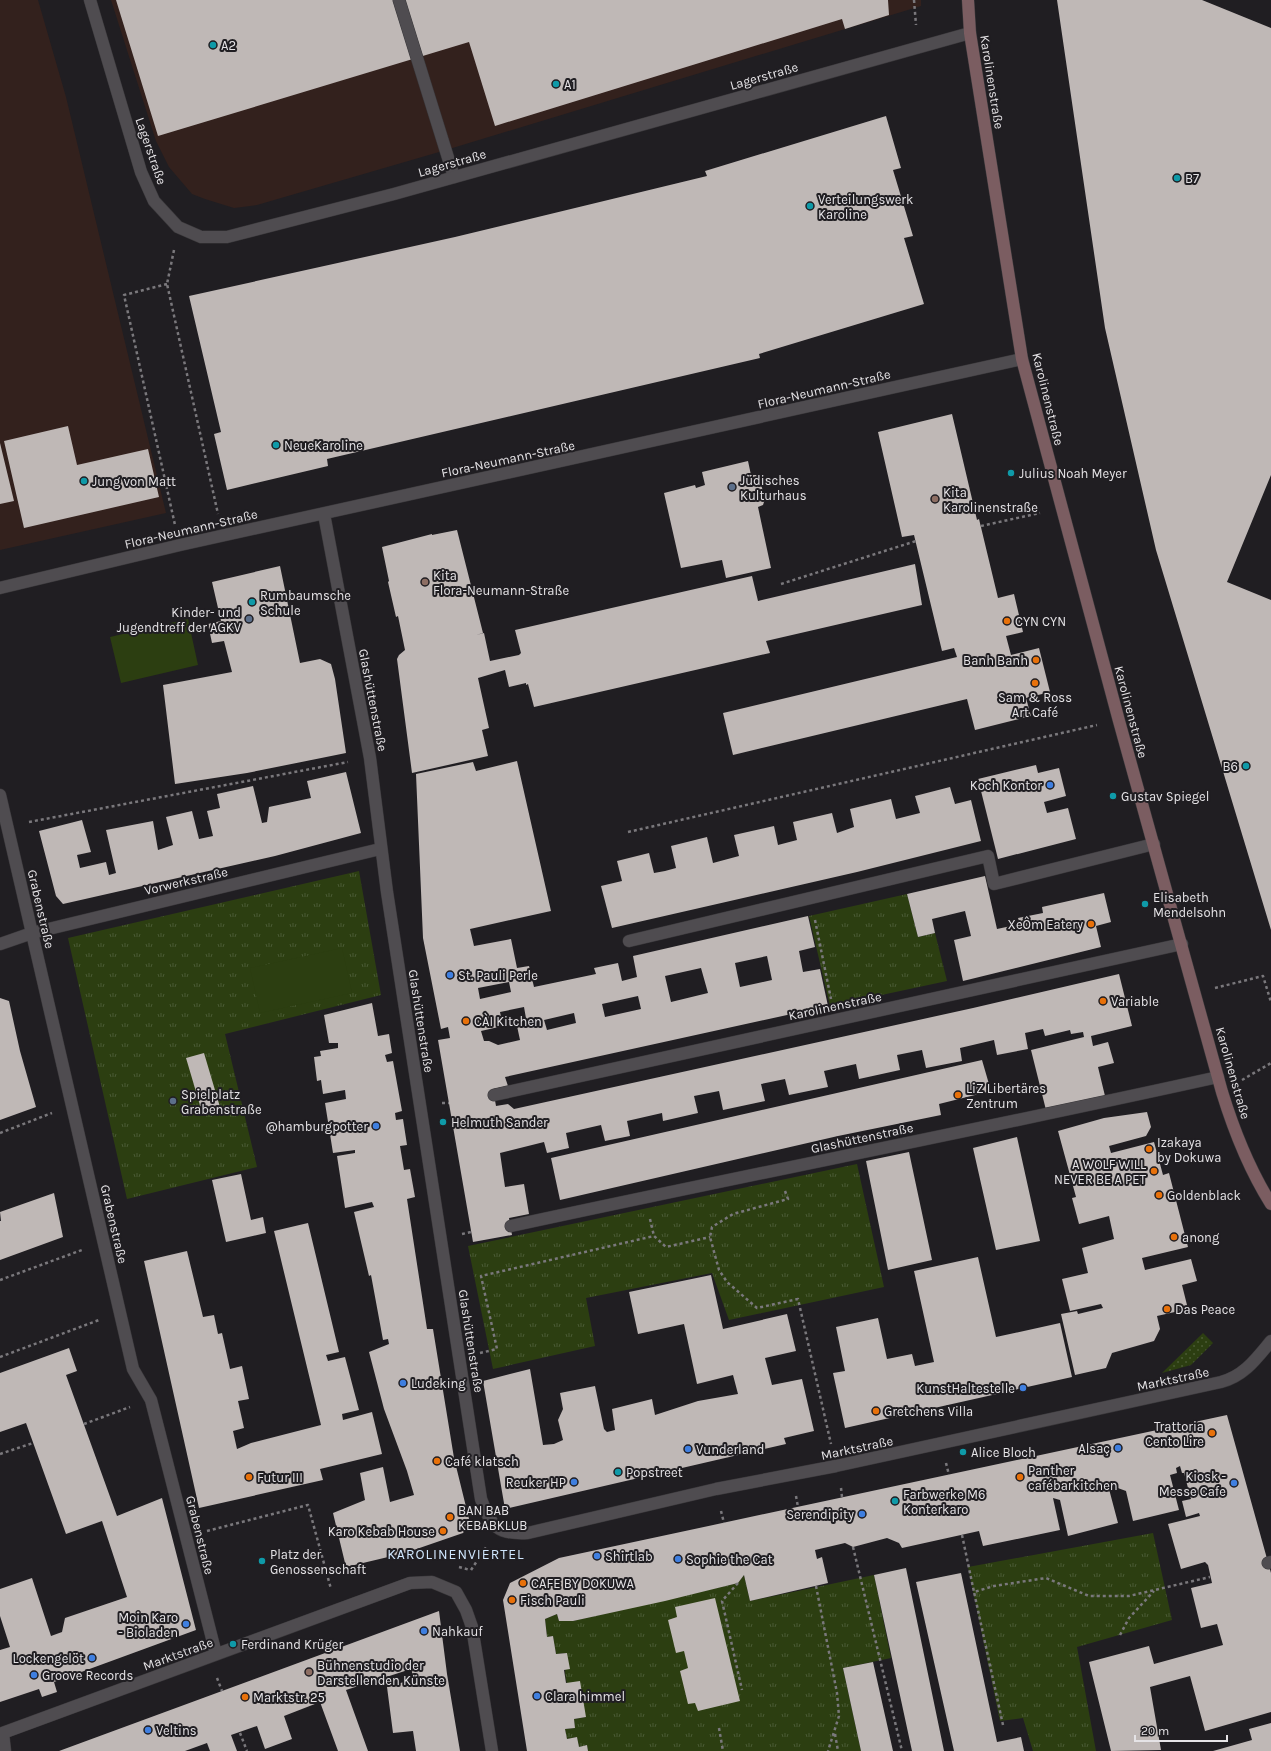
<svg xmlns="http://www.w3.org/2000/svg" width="1271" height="1751" font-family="Karla,sans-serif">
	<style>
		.commercial { fill: #33211d }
		.grass { fill: url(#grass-dots) }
		.park { fill: url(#park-tufts) }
		.garden { fill: #2c3e11 }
		.building { fill: #bfb8b6; fill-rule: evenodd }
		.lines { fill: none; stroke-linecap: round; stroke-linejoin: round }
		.lane-casing { stroke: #3a383b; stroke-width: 13 }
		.street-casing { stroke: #3a383b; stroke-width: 13 }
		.secondary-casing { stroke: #3a383b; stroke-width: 13 }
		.path { stroke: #7a787c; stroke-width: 2.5; stroke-dasharray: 3 3; stroke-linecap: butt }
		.lane { stroke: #4f4c50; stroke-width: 12 }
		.street { stroke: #4f4c50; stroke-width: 12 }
		.secondary { stroke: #7b5d61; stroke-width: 12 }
		.culture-dot { fill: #0f9aa8; stroke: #201e22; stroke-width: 1.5 }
		.service-dot { fill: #5c6f8a; stroke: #201e22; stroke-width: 1.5 }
		.education-dot { fill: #8d6e63; stroke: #201e22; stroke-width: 1.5 }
		.food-dot { fill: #e8710a; stroke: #201e22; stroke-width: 1.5 }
		.shop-dot { fill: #3f7fe0; stroke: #201e22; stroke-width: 1.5 }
		.labels { text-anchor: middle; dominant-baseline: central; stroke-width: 4; stroke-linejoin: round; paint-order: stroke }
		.poi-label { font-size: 13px; fill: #e5e3e6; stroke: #201e22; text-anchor: start }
		.street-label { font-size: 13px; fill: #e5e3e6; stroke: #201e22 }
		.neighbourhood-label { font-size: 14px; letter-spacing: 1px; fill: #d0e7fe; stroke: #201e22 }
	</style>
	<defs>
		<pattern id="grass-dots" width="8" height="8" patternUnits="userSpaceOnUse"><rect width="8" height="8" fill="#2c3e11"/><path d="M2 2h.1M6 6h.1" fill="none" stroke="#4a5a34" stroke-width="1.8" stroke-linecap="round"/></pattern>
		<pattern id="park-tufts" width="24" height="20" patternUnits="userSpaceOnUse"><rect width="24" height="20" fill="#2c3e11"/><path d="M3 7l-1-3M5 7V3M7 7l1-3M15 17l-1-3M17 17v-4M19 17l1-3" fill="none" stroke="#4a5a34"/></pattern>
	</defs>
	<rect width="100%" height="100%" fill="#201e22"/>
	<path class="commercial" d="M0,0H38L66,97L166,513L0,550Z
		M111,0H921V6L446,150L257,205L234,208L205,199L192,194L169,167L156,141Z"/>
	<path class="grass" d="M1203,1333L1213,1343L1191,1365L1162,1373Z"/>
	<path class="park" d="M359,871L381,995L225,1034L257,1167L127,1199L68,938Z
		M907,894L918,937L935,933L947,981L830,1006L809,916Z
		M857,1164L884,1287L729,1320L712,1273L586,1298L595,1346L493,1369L468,1246Z
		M1153,1533L1172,1620L1077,1647L1096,1751H1033L1023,1718L1000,1721L968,1567Z
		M744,1575L750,1601L874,1575L891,1658L843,1668L861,1751H588L587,1745L579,1747L577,1737L567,1739L565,1729L575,1728L574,1719L586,1717C570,1691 561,1685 567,1653L556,1654L553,1636L547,1637L545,1619L557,1614L559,1621H573L738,1583Z"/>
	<path class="garden" d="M188,619L198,665L121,683L110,637Z
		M342,948L352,993L260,1013L250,968Z"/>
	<path class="building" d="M116,0H888L889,15L845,29L842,19L495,126L469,42L158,136Z
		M1057,0H1202L1271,28V475L1227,582L1271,600V930L1156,550L1105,328Z
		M886,116L901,168L893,170L913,236L904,238L924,304L759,354L760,358L327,459L328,466L227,490L214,434L221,432L189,296L455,237L707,176L705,171Z
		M952,414L977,520L979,519L998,598L1014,594L1023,632L1006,636L1011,655L1039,648L1050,692L1026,698L1031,716L975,730L967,699L733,755L723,713L957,657L954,648L942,651L914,535L902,537L878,432Z
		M68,426L77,465L148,449L159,497L24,528L4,441Z
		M0,443L14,501L0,504Z
		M748,461L751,475H756L759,477L765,499L763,505L758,507L771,568L726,578L722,560L681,568L664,493L695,485L696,488L705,485L702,472Z
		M457,530L483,633L476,635L484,633L490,661L519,655L521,653L515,630L752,576L758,601L915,564L922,605L766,641L770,653L534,707L528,684L526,685V683L509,687L505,670L478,678L489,728L482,730L488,756L412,773L397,659L399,655L405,650L398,616L396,617L388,582L389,581L382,547L432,534V535Z
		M280,566L300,663L320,659L331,664L335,679L346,753L247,773L175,784L163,685L232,672L224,641L212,643L208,624L221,621L212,582Z
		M517,761L551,911L470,929L474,946L511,939L517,968L529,966L534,987L596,974L594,968L618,963L622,981L637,977L633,956L808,916L815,947L799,951L803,972L820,969L828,1006L505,1077L508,1086L493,1089L496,1106L508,1104L514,1109L973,1008L1119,974L1132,1026L1091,1036L1093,1046L1108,1042L1114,1063L1098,1067L1105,1096L1046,1110L1031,1050L1084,1037L1083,1032L1071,1034L1070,1030L1045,1036L1043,1029L1025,1033L1028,1049L997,1055L994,1040L960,1048L962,1061L926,1068L922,1050L897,1055L900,1070L859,1079L856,1064L824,1071L828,1087L789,1095L785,1079L761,1084L765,1101L723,1110L719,1091L694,1096L698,1113L663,1121L662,1113L627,1121L630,1136L605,1141L601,1125L566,1133L569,1148L547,1153L544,1142L500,1153L505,1187L524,1184L529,1214L509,1218L512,1235L473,1242L438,1040L450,1038L448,1027L441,1029L423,938L416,774L473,762L476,771ZM767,956L772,980L740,987L735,963ZM701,968L708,993L671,1002L665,976ZM509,982L511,992L480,999L478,988ZM638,996L641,1009L605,1017L602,1004ZM524,1007L527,1024L517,1026L520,1040L498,1045L489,1041H484L481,1031L503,1026L500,1012ZM574,1013L576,1023L547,1030L544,1020Z
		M1036,765L1038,773L1059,768L1066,796L1044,802L1047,813L1068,808L1076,839L998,859L978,779Z
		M346,772L361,833L275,856L63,904L56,896L39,831L82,820L91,852L77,855L80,868L106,862L109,875L116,873L106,830L153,821L158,850L173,845L166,817L192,811L199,839L213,836L207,811L220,808L217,794L253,786L262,823L267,822L269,807L311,798L307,781Z
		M950,787L955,804L971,800L981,841L857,872L612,928L601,886L622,881L617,861L649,853L654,873L665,871L676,868L671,846L707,837L713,863L739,856L734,835L774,826L778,845L797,840L793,822L832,813L837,833L854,827L850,809L891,799L896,819L920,813L915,796Z
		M985,876L997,929L1020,924L1018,918L1043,913L1042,907L1104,893L1111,922L1096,926L1101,947L963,981L954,940L971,936L965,911L932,919L935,933L918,937L907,894Z
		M0,998L9,1001L20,1051L36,1107L0,1120Z
		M372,1003L378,1036L389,1034L392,1053L385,1055L387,1062L393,1061L402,1111L395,1113L396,1120L403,1119L407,1145L400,1146L404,1170L410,1169L415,1197L407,1199L427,1329H433L454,1458L470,1523L463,1533L405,1553L346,1567L333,1513L365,1500L360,1473L383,1467L390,1502L414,1495L407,1471L384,1409L369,1352L389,1344L388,1339L383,1340L371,1275L369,1276L354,1212L374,1207L372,1202L345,1208L337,1156L355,1153V1150L333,1153L325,1103L346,1099L345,1090L323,1094L321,1080L317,1081L314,1057L321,1056L320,1051L338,1048V1043H329L324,1015Z
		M204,1053L220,1107L202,1112L186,1058Z
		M982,1060L991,1091L939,1104L941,1115L838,1136L560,1200L551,1158Z
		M1147,1112L1151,1127L1146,1136L1109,1146L1111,1153L1154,1142L1163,1175L1169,1173L1188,1247L1142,1258L1145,1270L1191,1259L1197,1281L1182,1285L1188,1309L1157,1316L1160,1329L1154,1341L1112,1353L1106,1368L1075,1375L1061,1314L1077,1311L1078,1314L1103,1308L1101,1304L1070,1311L1062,1279L1088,1273L1082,1248L1114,1239L1109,1216L1079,1224L1072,1198L1076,1197L1058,1131L1104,1118Z
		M1017,1137L1040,1241L996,1250L973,1148Z
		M909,1152L932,1260L888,1270L866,1161Z
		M241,1174L251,1220L263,1217L266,1233L226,1242L212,1180Z
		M54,1193L63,1237L0,1260V1221H1L0,1212Z
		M308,1223L339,1352L326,1355L328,1361L345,1357L359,1410L342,1414L343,1420L372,1412L382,1454L320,1469L323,1480L199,1508L144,1261L187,1251L203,1317L214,1315L218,1334L222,1333L230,1369L242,1366L249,1399L238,1401L244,1428L233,1431L237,1449L251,1443L321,1425L274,1231Z
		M978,1257L996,1337L1060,1323L1072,1377L845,1428L833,1373L845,1371L836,1327L878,1318L887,1359L912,1354L915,1366L934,1362L914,1271Z
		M711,1275L723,1329L787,1314L796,1351L765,1358L772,1385L802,1379L814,1431L784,1438L786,1444L505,1509L483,1381L530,1369L543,1445L554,1444L563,1440L558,1420L563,1409L560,1393L595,1386L604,1429L607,1432L615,1430L612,1409L652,1399L655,1415L698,1401L738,1394L733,1375L697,1384L684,1324L638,1334L629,1292Z
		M69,1348L77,1371L66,1375L117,1516L162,1498L196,1630L54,1682L57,1692L42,1697L39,1689L0,1702V1650L10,1647L0,1616V1589L32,1578L51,1636L62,1632L65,1618L127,1597L102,1521L66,1534L26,1423L0,1432V1373Z
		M1227,1415L1271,1573V1712L1205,1731L1190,1676L1150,1687L1161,1750L1111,1751L1089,1662L1149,1646L1154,1664L1223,1645L1217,1624L1201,1628L1191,1588L1212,1583L1208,1565L1205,1562L1181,1569L1168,1524L1200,1516L1199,1513L1186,1517L1182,1501L1191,1499L1184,1473H1182L1180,1466L1176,1468L1177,1473L1170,1475L1179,1510L1133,1521L1126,1491L1115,1487L1109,1489L1118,1523L1068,1536L1060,1500L1053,1498L1060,1530L983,1546L979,1531L902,1548L899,1543L887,1538L853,1547L845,1543L815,1550L817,1559L822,1557L828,1583L750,1601L744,1575L738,1583L665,1601L573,1621H559L557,1614L545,1619L547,1637L553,1636L556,1654L567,1653L570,1669L564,1670L566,1683L580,1681L586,1717L574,1719L575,1728L565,1729L567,1739L577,1737L579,1747L587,1745L588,1751H527L503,1600L510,1583L559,1558Z
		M906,1568L944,1751H912L874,1575Z
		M961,1573L997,1742L1021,1737L1024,1751H954L916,1582Z
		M715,1598L740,1701L698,1711L695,1703L688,1704L680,1671L688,1668L684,1651L676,1653L668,1620L677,1617L675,1607Z
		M439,1611L447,1674L460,1751H416L413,1731L393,1733L387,1687L414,1679L411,1669L346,1690L368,1751H338L320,1702L284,1716L292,1739L265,1749L257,1726L231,1735L237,1751H210L207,1743L185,1751H59Z
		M873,1662L893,1751H861L843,1668Z
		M1271,1723V1751H1213L1252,1740L1249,1729Z"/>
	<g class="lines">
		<defs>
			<path id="lane" d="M399,0L454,177"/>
			<path id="street" d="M90,0L141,172L154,201L178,227L201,237H227L394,194L970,33
				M324,514L370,758L387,892L481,1499C491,1527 498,1535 528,1533L716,1489L836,1466L1221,1382C1244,1376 1256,1359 1271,1341
				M0,588L180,545L1022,359
				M0,795L133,1369L151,1400L216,1654
				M629,941L988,856L994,884L1154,844
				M0,944L32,933L380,849
				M494,1095L1182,944
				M511,1226C746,1175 983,1129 1218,1077
				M1268,1563L1271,1562
				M3,1733L5,1751
				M0,1734L410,1583L432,1582L456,1592L466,1610L472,1627L492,1751"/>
			<path id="secondary" d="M968,0L970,33L1022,359L1119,721L1222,1092C1234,1131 1249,1169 1271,1204"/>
		</defs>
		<use href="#lane" class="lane-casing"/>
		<use href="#street" class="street-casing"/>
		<use href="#secondary" class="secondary-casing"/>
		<path class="path" d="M914,0L916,25
			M174,250L167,284L218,514
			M167,284L124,295L175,525
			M981,526L1040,513
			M781,584L916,541
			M29,822L348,762
			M628,832L1097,725
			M815,920L831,999
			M1215,988L1263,976L1271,1002
			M1242,1080L1271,1063
			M442,1103H449
			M0,1133L52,1113
			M785,1191L788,1199L733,1214L712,1227L710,1237L719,1270L727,1282L757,1308L798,1299L831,1444
			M650,1219L654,1236
			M462,1234L471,1232
			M0,1280L82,1250
			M480,1353L497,1349L481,1276L654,1236L666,1247L710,1237
			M0,1357L99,1320
			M84,1424L130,1407
			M0,1454L33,1443
			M946,1463L949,1475
			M841,1488L842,1497
			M796,1496L798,1507
			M721,1511L724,1523
			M207,1531L308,1505L331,1589
			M962,1535L974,1592
			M853,1547L902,1751
			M459,1567L470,1570
			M471,1570L487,1546
			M738,1583L722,1601L742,1690
			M816,1586L837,1693L839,1716L828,1751
			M1120,1635L1129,1618L1154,1591
			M217,1678L222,1691
			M1003,1725L974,1592L994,1586L1046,1578L1089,1596H1129L1210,1577
			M719,1728L723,1751
			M240,1733L247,1751
			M835,1734L838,1751"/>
		<use href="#lane" class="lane"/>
		<use href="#street" class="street"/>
		<use href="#secondary" class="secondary"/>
	</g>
	<g class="culture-dot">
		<circle cx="213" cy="45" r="4"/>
		<circle cx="556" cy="84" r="4"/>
		<circle cx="1177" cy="178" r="4"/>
		<circle cx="810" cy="206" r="4"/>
		<circle cx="276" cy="445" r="4"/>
		<circle cx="1011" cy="473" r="4"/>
		<circle cx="84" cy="481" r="4"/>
		<circle cx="252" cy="602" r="4"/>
		<circle cx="1246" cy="766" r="4"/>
		<circle cx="1113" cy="796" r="4"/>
		<circle cx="1145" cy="904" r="4"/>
		<circle cx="443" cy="1122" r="4"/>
		<circle cx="963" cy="1452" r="4"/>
		<circle cx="618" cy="1472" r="4"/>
		<circle cx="895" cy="1501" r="4"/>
		<circle cx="262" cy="1561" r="4"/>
		<circle cx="233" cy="1644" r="4"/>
	</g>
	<g class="service-dot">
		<circle cx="732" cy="487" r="4"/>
		<circle cx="249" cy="619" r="4"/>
		<circle cx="173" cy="1101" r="4"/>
	</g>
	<g class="education-dot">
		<circle cx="935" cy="499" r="4"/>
		<circle cx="425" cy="582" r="4"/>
		<circle cx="309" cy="1672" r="4"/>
	</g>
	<g class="food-dot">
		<circle cx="1007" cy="621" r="4"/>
		<circle cx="1036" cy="660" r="4"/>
		<circle cx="1035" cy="683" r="4"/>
		<circle cx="1091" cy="924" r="4"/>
		<circle cx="1103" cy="1001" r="4"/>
		<circle cx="466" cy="1021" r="4"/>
		<circle cx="958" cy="1095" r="4"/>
		<circle cx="1149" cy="1149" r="4"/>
		<circle cx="1154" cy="1171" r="4"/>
		<circle cx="1159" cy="1195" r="4"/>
		<circle cx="1174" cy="1237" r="4"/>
		<circle cx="1167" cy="1309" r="4"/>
		<circle cx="876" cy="1411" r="4"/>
		<circle cx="1212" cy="1433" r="4"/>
		<circle cx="437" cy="1461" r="4"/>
		<circle cx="249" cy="1477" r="4"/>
		<circle cx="1020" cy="1477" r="4"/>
		<circle cx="450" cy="1517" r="4"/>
		<circle cx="443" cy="1531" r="4"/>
		<circle cx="523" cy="1583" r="4"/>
		<circle cx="512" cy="1600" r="4"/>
		<circle cx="245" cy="1697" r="4"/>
	</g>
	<g class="shop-dot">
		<circle cx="1050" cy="785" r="4"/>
		<circle cx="450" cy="975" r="4"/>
		<circle cx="376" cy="1126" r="4"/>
		<circle cx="403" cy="1383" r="4"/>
		<circle cx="1023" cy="1388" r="4"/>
		<circle cx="1118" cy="1448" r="4"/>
		<circle cx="688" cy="1449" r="4"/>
		<circle cx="574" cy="1482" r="4"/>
		<circle cx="1234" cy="1483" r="4"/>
		<circle cx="862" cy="1514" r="4"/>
		<circle cx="597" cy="1556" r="4"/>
		<circle cx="678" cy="1559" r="4"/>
		<circle cx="186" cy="1624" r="4"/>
		<circle cx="424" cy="1631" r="4"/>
		<circle cx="92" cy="1658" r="4"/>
		<circle cx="34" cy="1675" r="4"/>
		<circle cx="537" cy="1696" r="4"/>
		<circle cx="148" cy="1730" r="4"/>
	</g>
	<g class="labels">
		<g class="poi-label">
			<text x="221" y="45">A2</text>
			<text x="564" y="84">A1</text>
			<text x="1185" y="178">B7</text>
			<text x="818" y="199">Verteilungswerk<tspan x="818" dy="15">Karoline</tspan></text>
			<text x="284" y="445">NeueKaroline</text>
			<text x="1019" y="473">Julius Noah Meyer</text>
			<text x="740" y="480">Jüdisches<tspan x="740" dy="15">Kulturhaus</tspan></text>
			<text x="92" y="481">Jung von Matt</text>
			<text x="943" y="492">Kita<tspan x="943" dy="15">Karolinenstraße</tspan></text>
			<text x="433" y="575">Kita<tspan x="433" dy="15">Flora-Neumann-Straße</tspan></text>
			<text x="260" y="595">Rumbaumsche<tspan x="260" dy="15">Schule</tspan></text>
			<text x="241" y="612" text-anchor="end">Kinder- und<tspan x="241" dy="15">Jugendtreff der AGKV</tspan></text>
			<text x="1015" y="621">CYN CYN</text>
			<text x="1028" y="660" text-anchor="end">Banh Banh</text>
			<text x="1035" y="697" text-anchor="middle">Sam &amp; Ross<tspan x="1035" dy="15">Art Café</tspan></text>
			<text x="1238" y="766" text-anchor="end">B6</text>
			<text x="1042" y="785" text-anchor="end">Koch Kontor</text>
			<text x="1121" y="796">Gustav Spiegel</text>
			<text x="1153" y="897">Elisabeth<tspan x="1153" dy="15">Mendelsohn</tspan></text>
			<text x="1083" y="924" text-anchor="end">XeÔm Eatery</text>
			<text x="458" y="975">St. Pauli Perle</text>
			<text x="1111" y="1001">Variable</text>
			<text x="474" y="1021">CÀI Kitchen</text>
			<text x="966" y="1088">LiZ Libertäres<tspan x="966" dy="15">Zentrum</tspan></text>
			<text x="181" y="1094">Spielplatz<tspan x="181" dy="15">Grabenstraße</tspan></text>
			<text x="451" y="1122">Helmuth Sander</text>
			<text x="368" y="1126" text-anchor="end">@hamburgpotter</text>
			<text x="1157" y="1142">Izakaya<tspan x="1157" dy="15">by Dokuwa</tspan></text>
			<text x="1146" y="1164" text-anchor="end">A WOLF WILL<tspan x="1146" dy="15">NEVER BE A PET</tspan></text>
			<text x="1167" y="1195">Goldenblack</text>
			<text x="1182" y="1237">anong</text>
			<text x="1175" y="1309">Das Peace</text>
			<text x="411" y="1383">Ludeking</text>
			<text x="1015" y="1388" text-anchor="end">KunstHaltestelle</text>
			<text x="884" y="1411">Gretchens Villa</text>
			<text x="1204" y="1426" text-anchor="end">Trattoria<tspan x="1204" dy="15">Cento Lire</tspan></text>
			<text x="1110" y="1448" text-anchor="end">Alsaç</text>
			<text x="696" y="1449">Vunderland</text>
			<text x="971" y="1452">Alice Bloch</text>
			<text x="445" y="1461">Café klatsch</text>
			<text x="1028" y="1470">Panther<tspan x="1028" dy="15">cafébarkitchen</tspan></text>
			<text x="626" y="1472">Popstreet</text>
			<text x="1226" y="1476" text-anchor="end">Kiosk -<tspan x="1226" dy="15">Messe Cafe</tspan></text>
			<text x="257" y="1477">Futur III</text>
			<text x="566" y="1482" text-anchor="end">Reuker HP</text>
			<text x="903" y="1494">Farbwerke M6<tspan x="903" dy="15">Konterkaro</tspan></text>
			<text x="458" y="1510">BAN BAB<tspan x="458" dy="15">KEBABKLUB</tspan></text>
			<text x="854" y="1514" text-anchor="end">Serendipity</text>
			<text x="435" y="1531" text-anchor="end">Karo Kebab House</text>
			<text x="270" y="1554">Platz der<tspan x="270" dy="15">Genossenschaft</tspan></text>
			<text x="605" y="1556">Shirtlab</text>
			<text x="686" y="1559">Sophie the Cat</text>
			<text x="531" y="1583">CAFE BY DOKUWA</text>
			<text x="520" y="1600">Fisch Pauli</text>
			<text x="178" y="1617" text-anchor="end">Moin Karo<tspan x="178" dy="15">- Bioladen</tspan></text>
			<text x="432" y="1631">Nahkauf</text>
			<text x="241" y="1644">Ferdinand Krüger</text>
			<text x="84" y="1658" text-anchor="end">Lockengelöt</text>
			<text x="317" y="1665">Bühnenstudio der<tspan x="317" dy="15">Darstellenden Künste</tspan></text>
			<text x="42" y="1675">Groove Records</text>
			<text x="545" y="1696">Clara himmel</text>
			<text x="253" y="1697">Marktstr. 25</text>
			<text x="156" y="1730">Veltins</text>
		</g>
		<g class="street-label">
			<text transform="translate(764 76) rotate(-16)">Lagerstraße</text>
			<text transform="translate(992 82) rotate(81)">Karolinenstraße</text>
			<text transform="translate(151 151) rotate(71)">Lagerstraße</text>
			<text transform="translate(452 163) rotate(-16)">Lagerstraße</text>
			<text transform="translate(824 389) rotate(-13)">Flora-Neumann-Straße</text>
			<text transform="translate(1048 399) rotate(76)">Karolinenstraße</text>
			<text transform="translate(508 459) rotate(-12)">Flora-Neumann-Straße</text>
			<text transform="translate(191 529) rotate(-13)">Flora-Neumann-Straße</text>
			<text transform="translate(373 700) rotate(79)">Glashüttenstraße</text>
			<text transform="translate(1131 712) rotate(75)">Karolinenstraße</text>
			<text transform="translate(186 881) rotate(-13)">Vorwerkstraße</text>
			<text transform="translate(41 909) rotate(77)">Grabenstraße</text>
			<text transform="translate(835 1006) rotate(-12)">Karolinenstraße</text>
			<text transform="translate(421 1021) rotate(81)">Glashüttenstraße</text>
			<text transform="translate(1233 1073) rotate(74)">Karolinenstraße</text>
			<text transform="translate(862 1138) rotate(-12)">Glashüttenstraße</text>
			<text transform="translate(114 1224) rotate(77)">Grabenstraße</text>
			<text transform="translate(471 1341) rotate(81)">Glashüttenstraße</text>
			<text transform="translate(1173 1379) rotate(-12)">Marktstraße</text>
			<text transform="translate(857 1448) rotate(-12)">Marktstraße</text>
			<text transform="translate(200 1535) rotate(76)">Grabenstraße</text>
			<text transform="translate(178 1654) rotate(-20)">Marktstraße</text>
		</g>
		<g class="neighbourhood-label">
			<text x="456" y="1554">KAROLINENVIERTEL</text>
		</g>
	</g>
	<path d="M1135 1735v6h92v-6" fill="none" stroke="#e5e3e6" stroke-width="2"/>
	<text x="1141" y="1735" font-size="12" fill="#e5e3e6" stroke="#201e22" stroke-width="3" paint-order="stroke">20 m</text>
</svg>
